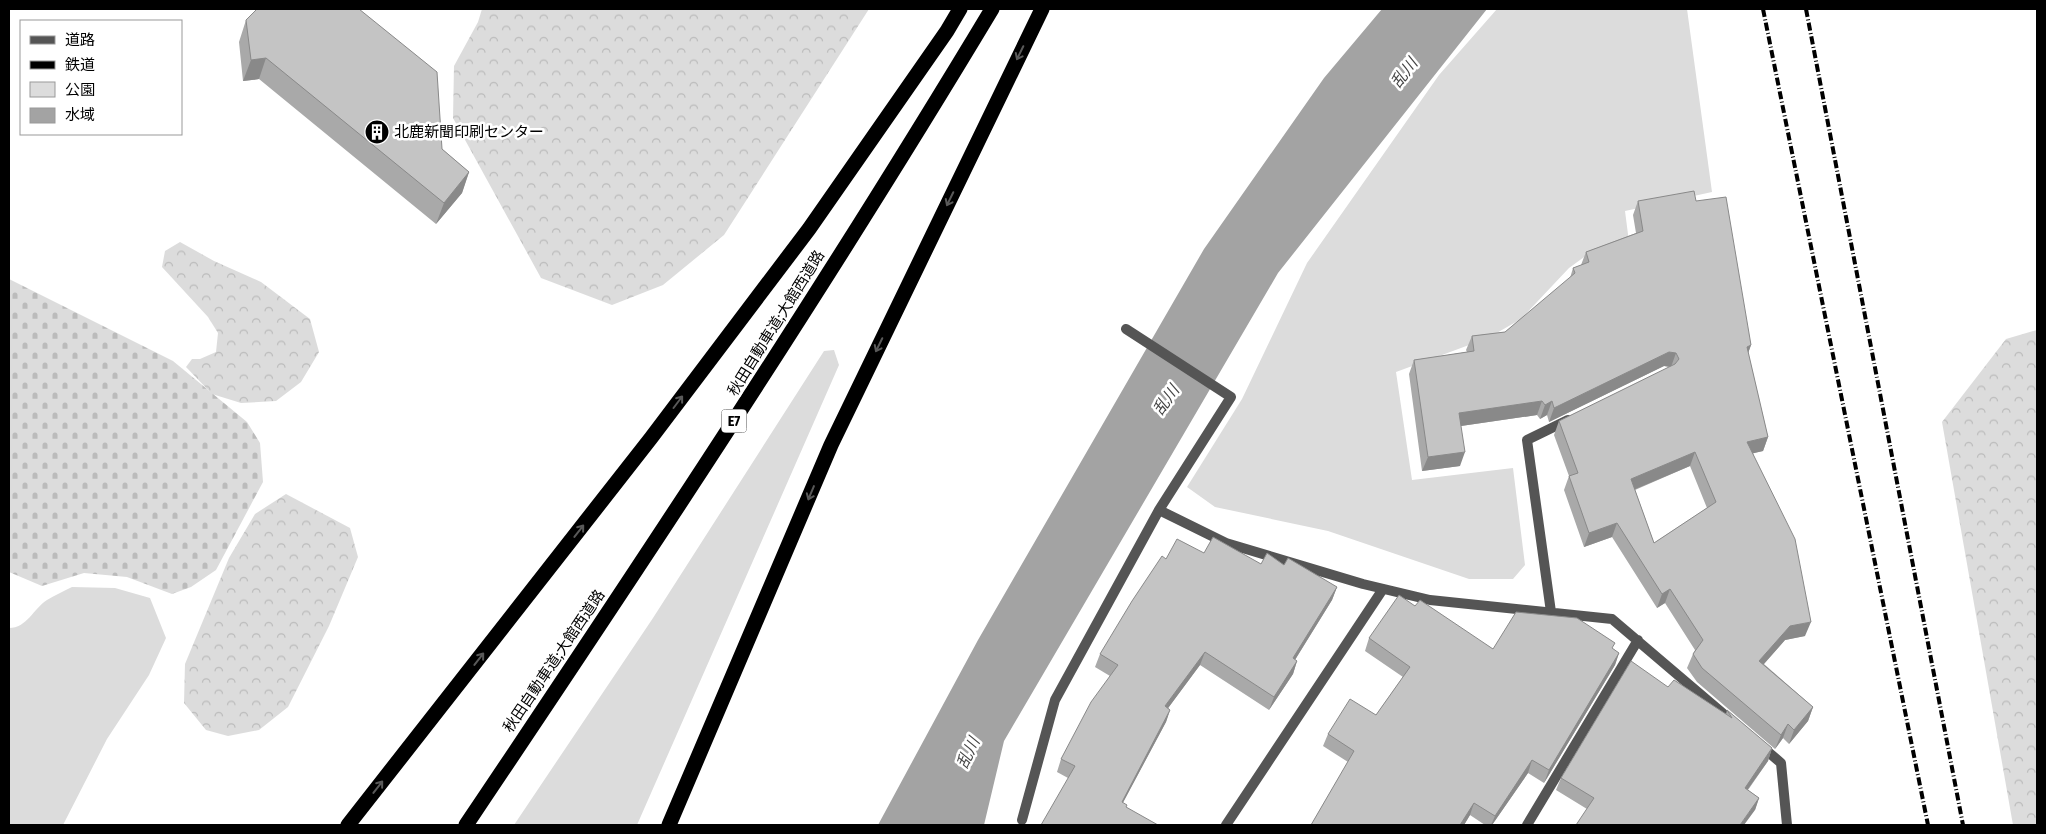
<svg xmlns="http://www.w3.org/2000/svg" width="2046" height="834" font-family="'Fira Sans Condensed','Noto Sans JP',sans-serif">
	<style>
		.green { fill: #dcdcdc }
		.forest { fill: url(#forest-crowns) }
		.cemetery { fill: url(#cemetery-stones) }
		.water { fill: #a3a3a3 }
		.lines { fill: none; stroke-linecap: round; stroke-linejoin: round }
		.street { stroke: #555; stroke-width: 10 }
		.highway { stroke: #000; stroke-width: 15 }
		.rail { stroke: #000; stroke-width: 4; stroke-dasharray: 8 2.5 1 2.5; stroke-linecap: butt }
		.wall { fill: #a9a9a9; fill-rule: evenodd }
		.shaded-wall { fill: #898989 }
		.building { fill: #c4c4c4; stroke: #898989; fill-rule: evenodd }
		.oneway { stroke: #595959 }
		.labels { text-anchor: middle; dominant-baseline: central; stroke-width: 5; stroke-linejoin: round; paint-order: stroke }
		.shield { fill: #fff; stroke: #4c4c4c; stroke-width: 1 }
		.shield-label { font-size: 14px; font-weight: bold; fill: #000 }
		.poi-label { font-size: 15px; fill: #000; stroke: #fff; text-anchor: start }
		.street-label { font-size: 15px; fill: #000; stroke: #fff }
		.water-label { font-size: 16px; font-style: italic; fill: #444; stroke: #fff }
	</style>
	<defs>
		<pattern id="forest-crowns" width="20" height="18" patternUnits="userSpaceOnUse" patternTransform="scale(1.25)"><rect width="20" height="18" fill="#dcdcdc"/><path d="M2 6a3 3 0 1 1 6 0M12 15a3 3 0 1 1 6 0" fill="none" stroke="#bbb"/></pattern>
		<pattern id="cemetery-stones" width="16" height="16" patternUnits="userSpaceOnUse" patternTransform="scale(1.25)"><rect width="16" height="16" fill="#dcdcdc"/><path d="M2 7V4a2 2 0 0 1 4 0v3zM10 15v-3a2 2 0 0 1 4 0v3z" fill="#bbb"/></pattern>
	</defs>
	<rect width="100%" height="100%" fill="#fff"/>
	<path class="green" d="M1497,9H1687L1712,192L1625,211L1629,242L1591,252L1569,268L1521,319L1488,338L1396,372L1412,480L1513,468L1525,565L1513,579H1469L1328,531L1215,507L1187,487L1242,399L1307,263L1439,75Z
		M834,350L839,365L637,825H514L653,618L824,351Z
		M72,587L115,588L150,598L166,638L149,675L107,739L63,825H9V628C27,628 33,609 47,600C55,595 64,591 72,587Z"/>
	<path class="forest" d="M482,9H869L724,235L663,285L612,305L541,278L453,118L454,66L478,22Z
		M180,242L214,261L261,282L310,319L319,352L301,382L276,401L241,403L212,394L186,367L192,359H200L216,352L218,333L208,317L162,267L165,251Z
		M2037,330V825H2013L1942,422L2006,339Z
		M286,494L350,528L358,557L329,626L288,707L259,730L228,736L206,730L184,703L185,664L229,558L255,514Z"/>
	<path class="cemetery" d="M9,279L173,361L247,422L260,443L263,482L216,570L191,587L172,594L127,577L84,573L42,586L9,572Z"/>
	<path class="water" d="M1382,9H1487L1278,273L1004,741L984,825H878L978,640L1204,249L1324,78Z"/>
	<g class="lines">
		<path class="street" d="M1159,510L1226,543L1363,584L1430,600L1612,619L1726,716
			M1551,612L1527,440L1568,420
			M1760,745L1781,763L1787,825
			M1022,820L1055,700L1159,510L1231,397L1126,329
			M1226,825L1383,589
			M1527,825L1638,640"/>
		<path class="highway" d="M348,825L651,438L809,229L947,31L960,9
			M466,825C646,557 825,287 992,9
			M669,825L831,445L1042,9"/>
		<path class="rail" d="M1763,9L1928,825
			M1806,9L1963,825"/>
	</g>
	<path class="wall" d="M246,20L442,149L469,172L462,193L436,224L259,79L243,81L239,42Z
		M1638,201H1696L1751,345L1748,353L1768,437L1763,451L1753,453L1805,636L1785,640L1764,664L1813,707L1808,721L1789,744L1783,738L1775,749L1697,682L1687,668L1693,654L1695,650L1665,603L1657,608L1612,537L1584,547L1564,490L1569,476L1554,435L1559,421L1670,367L1664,366L1549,422L1547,415L1540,419L1537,415L1461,426L1460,466L1422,471L1409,374L1414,360L1467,352L1466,350L1472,336L1505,332L1570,278L1573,268L1581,265L1586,252L1636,233L1633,215ZM1690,466L1707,508L1654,543L1635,490Z
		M1204,553L1261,564L1337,587L1332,600L1295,660L1297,661L1293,674L1269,710L1200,665L1168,708L1170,710L1166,722L1123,802L1068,778L1057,772L1061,759L1110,676L1095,667L1100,654L1166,559Z
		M1415,606L1493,649H1613L1619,653L1615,665L1544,783L1528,773L1492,825H1485L1470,815L1464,825H1311L1348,762L1323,746L1328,734L1376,715L1403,677L1365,651L1369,638Z
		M1668,687L1726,714L1727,710L1772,748L1768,761L1748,790L1759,798L1755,810L1587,809L1556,790L1561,778Z"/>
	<path class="shaded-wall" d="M266,58L259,79L243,81L251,60Z
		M469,172L462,193L436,224L444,203Z
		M1751,345L1746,359L1747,347Z
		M1669,352L1676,353L1671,367L1664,366L1549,422L1554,408Z
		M1542,401L1537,415L1454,427L1459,413Z
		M1552,401L1547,415L1540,419L1545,405Z
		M1768,437L1763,451L1742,456L1747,442Z
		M1465,452L1460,466L1422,471L1428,457Z
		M1695,452L1690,466L1626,493L1631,479Z
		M1617,523L1612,537L1584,547L1589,533Z
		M1337,587L1332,600L1288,671L1293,658Z
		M1670,589L1665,603L1657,608L1662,594Z
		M1811,622L1805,636L1785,640L1754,675L1759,661L1790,626Z
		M1205,652L1200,665L1160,719L1165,706Z
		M1619,653L1615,665L1544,783L1549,770Z
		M1297,661L1293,674L1269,710L1274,697Z
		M1813,707L1808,721L1789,744L1794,730Z
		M1170,710L1166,722L1117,814L1122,802Z
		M1788,724L1783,738L1775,749L1781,735Z
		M1772,748L1768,761L1740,800L1745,788Z
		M1532,760L1528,773L1492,825H1491L1495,816Z
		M1759,798L1755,810L1744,825H1740Z
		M1474,803L1470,815L1464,825H1460Z"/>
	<path class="building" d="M257,9H359L437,72L442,149L469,172L444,203L266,58L251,60L246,20Z
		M1694,191L1696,201L1726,197L1751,345L1747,347L1768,437L1747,442L1795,539L1811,622L1790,626L1759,661L1813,707L1794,730L1788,724L1781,735L1702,668L1693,654L1703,640L1670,589L1662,594L1617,523L1589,533L1569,476L1578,473L1559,421L1675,364L1679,359L1676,353L1669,352L1554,408L1552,401L1545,405L1542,401L1459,413L1465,452L1428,457L1414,360L1474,351L1472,336L1505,332L1575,273L1573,268L1589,262L1586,252L1643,231L1638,201ZM1695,452L1716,502L1654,543L1631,479Z
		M1213,537L1261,564L1267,553L1284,565L1288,558L1337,587L1293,658L1297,661L1274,697L1205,652L1165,706L1170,710L1122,802L1127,805L1126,807L1158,825H1041L1075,766L1061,759L1091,702L1118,665L1100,654L1132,601L1162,556L1166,559L1177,539L1204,553Z
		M1399,595L1415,606L1420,600L1493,649L1516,612L1577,618L1615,643L1612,648L1619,653L1549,770L1532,760L1495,816L1474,803L1460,825H1311L1354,751L1328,734L1350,699L1376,715L1410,667L1369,638Z
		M1631,661L1668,687L1674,680L1732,718L1727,710L1772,748L1745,788L1759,798L1740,825H1576L1594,798L1561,778Z"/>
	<defs><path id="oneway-shaft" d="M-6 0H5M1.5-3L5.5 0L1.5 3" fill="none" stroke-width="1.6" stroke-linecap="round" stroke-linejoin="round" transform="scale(1.25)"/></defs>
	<g class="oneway">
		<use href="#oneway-shaft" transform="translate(1020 53) rotate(116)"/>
		<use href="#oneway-shaft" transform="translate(950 199) rotate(116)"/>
		<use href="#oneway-shaft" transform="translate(879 345) rotate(116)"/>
		<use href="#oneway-shaft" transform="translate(678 402) rotate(-53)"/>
		<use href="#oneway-shaft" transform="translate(811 493) rotate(113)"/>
		<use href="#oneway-shaft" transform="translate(579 531) rotate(-52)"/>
		<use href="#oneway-shaft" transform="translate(479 659) rotate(-52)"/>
		<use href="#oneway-shaft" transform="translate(378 787) rotate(-52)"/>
	</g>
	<defs>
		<symbol id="building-disc" viewBox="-11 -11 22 22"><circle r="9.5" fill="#000" stroke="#fff"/><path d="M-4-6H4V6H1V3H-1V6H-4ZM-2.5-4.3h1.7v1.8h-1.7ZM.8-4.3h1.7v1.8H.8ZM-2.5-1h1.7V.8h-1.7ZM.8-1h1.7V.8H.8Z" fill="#fff"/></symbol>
	</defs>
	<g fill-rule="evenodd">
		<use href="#building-disc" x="363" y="118" width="28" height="28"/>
	</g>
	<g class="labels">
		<rect class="shield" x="721.5" y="409.5" width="25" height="23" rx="4"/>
		<g class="shield-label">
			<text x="734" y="421">E7</text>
		</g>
		<g class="poi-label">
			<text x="394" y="132">北鹿新聞印刷センター</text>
		</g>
		<g class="street-label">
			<text transform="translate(776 323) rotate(-58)">秋田自動車道;大館西道路</text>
			<text transform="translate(554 661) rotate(-56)">秋田自動車道;大館西道路</text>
		</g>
		<g class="water-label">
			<text transform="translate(1404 73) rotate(-53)">乱川</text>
			<text transform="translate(1166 400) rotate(-55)">乱川</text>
			<text transform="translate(968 753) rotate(-65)">乱川</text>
		</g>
	</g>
	<rect width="2046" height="834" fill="none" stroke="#000000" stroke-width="20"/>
	<rect x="20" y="20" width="162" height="115" fill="#ffffff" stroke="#999999"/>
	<rect x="30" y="36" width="25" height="8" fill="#555555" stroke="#999999"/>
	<text x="65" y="45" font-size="15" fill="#000000">道路</text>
	<rect x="30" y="61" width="25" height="8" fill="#000000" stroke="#999999"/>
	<text x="65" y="70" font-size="15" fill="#000000">鉄道</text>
	<rect x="30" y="82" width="25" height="15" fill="#dcdcdc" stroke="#999999"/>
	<text x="65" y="95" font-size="15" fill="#000000">公園</text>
	<rect x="30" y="108" width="25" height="15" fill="#a3a3a3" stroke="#999999"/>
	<text x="65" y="120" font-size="15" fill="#000000">水域</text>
</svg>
